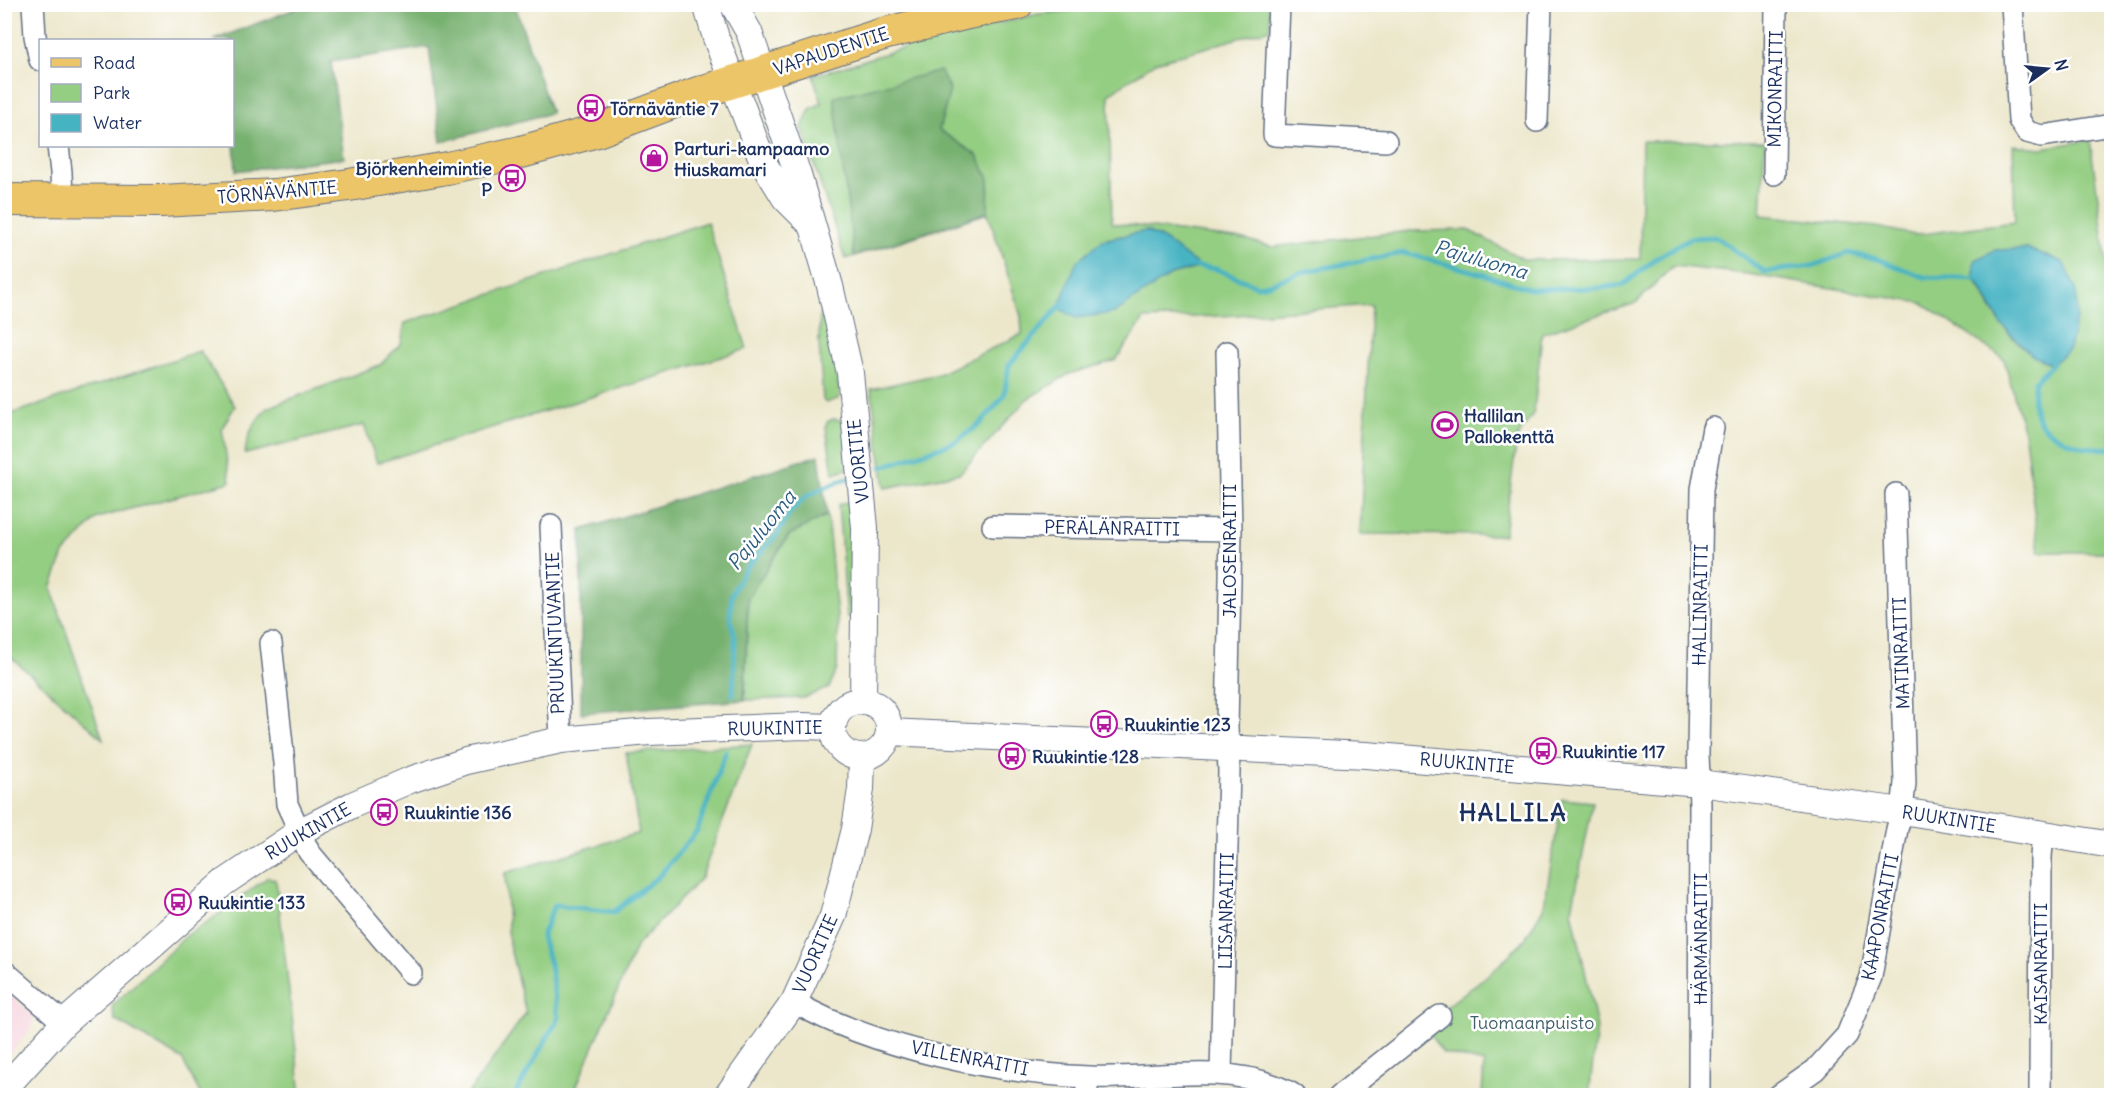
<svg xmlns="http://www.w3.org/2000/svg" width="2116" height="1100" font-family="Delius,sans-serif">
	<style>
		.built { fill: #f5cfda }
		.green { fill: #94ce82; stroke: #587e70; stroke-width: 1.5; fill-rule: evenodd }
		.forest { fill: #77b170; stroke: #497067; stroke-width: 1.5 }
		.water { fill: #46b3c3; stroke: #307190; stroke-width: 1.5 }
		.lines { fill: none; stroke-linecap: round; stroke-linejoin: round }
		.stream { stroke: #46b3c3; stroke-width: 5 }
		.minor-casing { stroke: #646f84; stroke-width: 24 }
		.tertiary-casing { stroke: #646f84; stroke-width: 28 }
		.primary-casing { stroke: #646f84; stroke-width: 34 }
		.minor { stroke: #fff; stroke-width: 21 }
		.tertiary { stroke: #fff; stroke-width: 26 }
		.primary { stroke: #edc569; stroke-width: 32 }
		.labels { text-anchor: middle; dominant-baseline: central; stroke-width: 5; stroke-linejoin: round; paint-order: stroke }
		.street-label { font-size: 18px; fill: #1b2f5e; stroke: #fff }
		.poi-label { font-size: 18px; font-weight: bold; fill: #1b2f5e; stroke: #fff; text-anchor: start }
		.park-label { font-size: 18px; fill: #3f5f69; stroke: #fff }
		.water-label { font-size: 20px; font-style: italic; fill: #2a5d81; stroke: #fff }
		.district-label { font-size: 24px; font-weight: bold; letter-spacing: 1.5px; fill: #1b2f5e; stroke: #fff }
	</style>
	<rect width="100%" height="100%" fill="#fff"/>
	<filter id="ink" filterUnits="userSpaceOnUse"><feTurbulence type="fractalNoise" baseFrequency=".0167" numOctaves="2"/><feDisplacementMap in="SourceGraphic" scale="12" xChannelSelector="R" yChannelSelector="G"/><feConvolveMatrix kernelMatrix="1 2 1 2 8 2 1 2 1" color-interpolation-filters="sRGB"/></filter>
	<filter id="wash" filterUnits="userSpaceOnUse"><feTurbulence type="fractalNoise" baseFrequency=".008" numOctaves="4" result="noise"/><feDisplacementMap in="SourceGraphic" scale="24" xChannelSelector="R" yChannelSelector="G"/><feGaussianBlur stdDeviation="1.35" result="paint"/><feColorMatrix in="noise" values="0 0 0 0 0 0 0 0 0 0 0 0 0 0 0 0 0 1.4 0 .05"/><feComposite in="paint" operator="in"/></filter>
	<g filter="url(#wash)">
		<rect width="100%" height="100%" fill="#ece7cb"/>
		<path class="built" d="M5,990L34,1016L32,1027L5,1060Z"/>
		<path class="green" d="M1134,4H1270V29L1156,62L1109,94L1112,223L1244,239L1272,247L1410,231L1468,230L1525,260L1640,259L1642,141H1765L1761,215L1876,227L1915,235L2015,222L2013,145L2042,148L2090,140L2109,278L2111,281V552H2039L2025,436L2004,359L1922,303L1748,274L1673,266L1636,303L1542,333L1534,412L1517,438L1504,535L1360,534L1371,305L1221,316L1144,319L1116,360L1069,374L1027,399L960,473L885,488L871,389L939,374L1022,334L1021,316L988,213L845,259L802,127L810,109L822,103L813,76L925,41L1038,14ZM1146,231L1161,238L1200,267L1171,275L1157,283L1103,240ZM2028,249L2063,262L2051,364C2010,346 1994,315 1974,277L1995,250Z
			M707,222L747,349L377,463L364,425L245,454C247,434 254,422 267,408L380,365L401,344L405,323Z
			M824,306L833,347L840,394L838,399L826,403L823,400L819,343L820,311Z
			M200,351L235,406L222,428L230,482L97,518L64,554L51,588L103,739L5,652V416Z
			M833,419L841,420L844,422L850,468L833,473L826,427L827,422Z
			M853,500L852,616L847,618L838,505Z
			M827,515L838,626L837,669L829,688L803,698L745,700L748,597L789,535Z
			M752,744L701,878L637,945L574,1092L577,1095H467L526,1013L509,944L505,873L639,833L626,753Z
			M1562,799L1593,802L1572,910L1597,1027L1589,1095H1482L1484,1063L1443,1053L1423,1025L1494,970L1525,939L1544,906Z
			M268,877L276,880L301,1095H201L182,1059L115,1020L112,1006L186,936L216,916Z"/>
		<path class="forest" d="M305,5H515L551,113L441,142L429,47L331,62L344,158L236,171L232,116V40H214Z
			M940,71L950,90L939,130L977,155L989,179L988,212L854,256L834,97Z
			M819,455L827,515L789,535L748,597L744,700L581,713V530Z"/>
		<path class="water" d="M1146,231L1161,238L1201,267L1171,275L1114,313L1076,318L1058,308L1077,261L1103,240Z
			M2028,249L2063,262L2076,289L2077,315L2069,349L2052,364L2033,356L2002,325L1974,277V261L1995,250Z"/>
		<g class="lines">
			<path class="stream" d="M1195,266L1216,269L1257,286L1269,284L1302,272L1404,253L1472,271L1530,289L1598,288L1623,285L1657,258L1690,238L1716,237L1765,272L1812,266L1848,253L1877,259L1924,277L1980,279
				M2052,359V364L2035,381C2034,389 2032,401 2034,409C2041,438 2085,451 2112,448
				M882,467L955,442L980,424L1004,396L1009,365L1062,304
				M733,695L735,639L730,617L732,593L745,569L776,536L792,510L808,495L847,478
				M514,1096L558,1019L550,964L542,937L554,905L614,912L659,876L697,831L726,752"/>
		</g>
	</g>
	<g filter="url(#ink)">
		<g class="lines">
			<defs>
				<path id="minor" d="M33,4L35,36L40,60
					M1279,4L1274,135L1386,141
					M2012,4L2019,120L2027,132L2042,136L2112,125
					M1537,121L1541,4
					M58,146L61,172L62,201
					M1774,174L1776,4
					M551,526L561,740
					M993,526L1231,530
					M271,643L284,763L287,804L309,852L411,973
					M4,971L64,1023
					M794,1002C874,1048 996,1073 1089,1077C1150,1080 1216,1063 1275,1086C1282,1089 1289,1091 1295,1096
					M1221,1073L1229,771L1227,727L1231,530L1227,352
					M1087,1096V1077
					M1339,1096L1440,1016
					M1699,1096L1700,805L1698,754L1702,489L1713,428
					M1778,1096L1815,1070L1847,1035L1871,977L1897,829L1902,811L1905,783L1896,494
					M2040,1096L2041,857L2043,833"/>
				<path id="tertiary" d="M706,4L716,38L763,162L785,198L810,223
					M733,4L749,32L798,175L830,286L850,373L865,528L863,701
					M833 729a28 28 0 1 1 56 0a28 28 0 1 1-56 0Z
					M889,732L1366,755L1700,783L1902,811L2112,845
					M4,1089L64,1023L225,882L299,832L352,805L410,780L466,761L561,740L649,732L803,726L833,727
					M727,1096L794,1002L833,916L855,829L861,789L862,757"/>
				<path id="primary" d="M4,200L161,201L274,195L349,185L447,168L521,152L597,131L698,93L883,34L968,13L1017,4"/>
			</defs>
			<use href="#minor" class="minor-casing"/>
			<use href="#tertiary" class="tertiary-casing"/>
			<use href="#primary" class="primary-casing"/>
			<use href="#minor" class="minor"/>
			<use href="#tertiary" class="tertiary"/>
			<use href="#primary" class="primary"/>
		</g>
	</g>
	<defs>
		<symbol id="bus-ring" viewBox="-11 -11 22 22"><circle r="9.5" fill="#fff" stroke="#b5179e" stroke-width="1.5"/><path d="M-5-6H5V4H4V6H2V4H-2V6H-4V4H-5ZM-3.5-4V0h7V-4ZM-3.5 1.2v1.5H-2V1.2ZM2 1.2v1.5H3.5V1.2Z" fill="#b5179e"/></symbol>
		<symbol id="shop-ring" viewBox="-11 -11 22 22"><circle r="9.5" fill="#fff" stroke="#b5179e" stroke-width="1.5"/><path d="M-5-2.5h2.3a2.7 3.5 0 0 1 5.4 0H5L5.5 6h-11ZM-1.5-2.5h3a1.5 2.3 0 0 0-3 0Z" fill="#b5179e"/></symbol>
		<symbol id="stadium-ring" viewBox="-11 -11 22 22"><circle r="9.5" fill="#fff" stroke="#b5179e" stroke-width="1.5"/><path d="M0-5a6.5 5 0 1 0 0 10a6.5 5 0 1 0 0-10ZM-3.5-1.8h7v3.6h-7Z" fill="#b5179e"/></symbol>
	</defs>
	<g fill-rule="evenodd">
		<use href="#bus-ring" x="576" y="93" width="30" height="30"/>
		<use href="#shop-ring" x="639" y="143" width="30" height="30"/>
		<use href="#bus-ring" x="497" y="163" width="30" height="30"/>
		<use href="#stadium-ring" x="1430" y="410" width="30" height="30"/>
		<use href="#bus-ring" x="1089" y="709" width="30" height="30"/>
		<use href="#bus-ring" x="1528" y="736" width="30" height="30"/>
		<use href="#bus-ring" x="997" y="741" width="30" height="30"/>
		<use href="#bus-ring" x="369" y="797" width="30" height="30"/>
		<use href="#bus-ring" x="163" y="887" width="30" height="30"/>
	</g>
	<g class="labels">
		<g class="street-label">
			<text transform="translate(831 51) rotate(-18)">VAPAUDENTIE</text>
			<text transform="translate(1775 89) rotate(-89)">MIKONRAITTI</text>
			<text transform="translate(277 192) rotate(-5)">TÖRNÄVÄNTIE</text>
			<text transform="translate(858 461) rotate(-96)">VUORITIE</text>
			<text transform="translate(1112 528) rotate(1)">PERÄLÄNRAITTI</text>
			<text transform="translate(1229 551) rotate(-90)">JALOSENRAITTI</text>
			<text transform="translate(1700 605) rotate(-89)">HALLINRAITTI</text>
			<text transform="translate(555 633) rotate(-92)">PRUUKINTUVANTIE</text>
			<text transform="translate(1901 653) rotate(-92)">MATINRAITTI</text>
			<text transform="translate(775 728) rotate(-1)">RUUKINTIE</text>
			<text transform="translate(1467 763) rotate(5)">RUUKINTIE</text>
			<text transform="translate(1949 819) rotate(9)">RUUKINTIE</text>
			<text transform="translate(308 831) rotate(-30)">RUUKINTIE</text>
			<text transform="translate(1226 911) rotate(-89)">LIISANRAITTI</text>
			<text transform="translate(1880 917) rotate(-79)">KAAPONRAITTI</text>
			<text transform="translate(1700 939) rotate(-90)">HÄRMÄNRAITTI</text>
			<text transform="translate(815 954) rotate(-66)">VUORITIE</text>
			<text transform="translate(2040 964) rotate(-90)">KAISANRAITTI</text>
			<text transform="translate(970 1058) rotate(11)">VILLENRAITTI</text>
		</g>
		<g class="poi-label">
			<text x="610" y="108">Törnäväntie 7</text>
			<text x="674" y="148">Parturi-kampaamo<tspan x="674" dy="21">Hiuskamari</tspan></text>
			<text x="492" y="168" text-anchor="end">Björkenheimintie<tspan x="492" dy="21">P</tspan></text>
			<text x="1464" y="415">Hallilan<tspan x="1464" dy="21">Pallokenttä</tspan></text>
			<text x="1124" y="724">Ruukintie 123</text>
			<text x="1562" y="751">Ruukintie 117</text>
			<text x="1032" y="756">Ruukintie 128</text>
			<text x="404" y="812">Ruukintie 136</text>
			<text x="198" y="902">Ruukintie 133</text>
		</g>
		<g class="park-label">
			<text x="1532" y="1022">Tuomaanpuisto</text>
		</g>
		<g class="water-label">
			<text transform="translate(1481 259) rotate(16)">Pajuluoma</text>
			<text transform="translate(761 530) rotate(-51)">Pajuluoma</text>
		</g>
		<g class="district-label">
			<text x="1513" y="812">HALLILA</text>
		</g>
	</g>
	<rect width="2116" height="1100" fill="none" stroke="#fff" stroke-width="24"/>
	<rect x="39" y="39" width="195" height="108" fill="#ffffff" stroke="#a4acbf" stroke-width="1.5"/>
	<rect x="51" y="58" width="30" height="9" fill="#edc569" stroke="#a4acbf" stroke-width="1.5"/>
	<text x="93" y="69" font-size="18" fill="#1b2f5e">Road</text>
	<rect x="51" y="84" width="30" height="18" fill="#94ce82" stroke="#a4acbf" stroke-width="1.5"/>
	<text x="93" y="99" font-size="18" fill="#1b2f5e">Park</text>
	<rect x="51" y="114" width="30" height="18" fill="#46b3c3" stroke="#a4acbf" stroke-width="1.5"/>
	<text x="93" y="129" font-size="18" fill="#1b2f5e">Water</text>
	<g transform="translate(2047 69) rotate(75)" stroke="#ffffff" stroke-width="4.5" paint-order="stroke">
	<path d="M0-4.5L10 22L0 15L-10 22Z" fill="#1b2f5e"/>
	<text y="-9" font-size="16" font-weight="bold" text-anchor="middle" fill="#1b2f5e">N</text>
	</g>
</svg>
